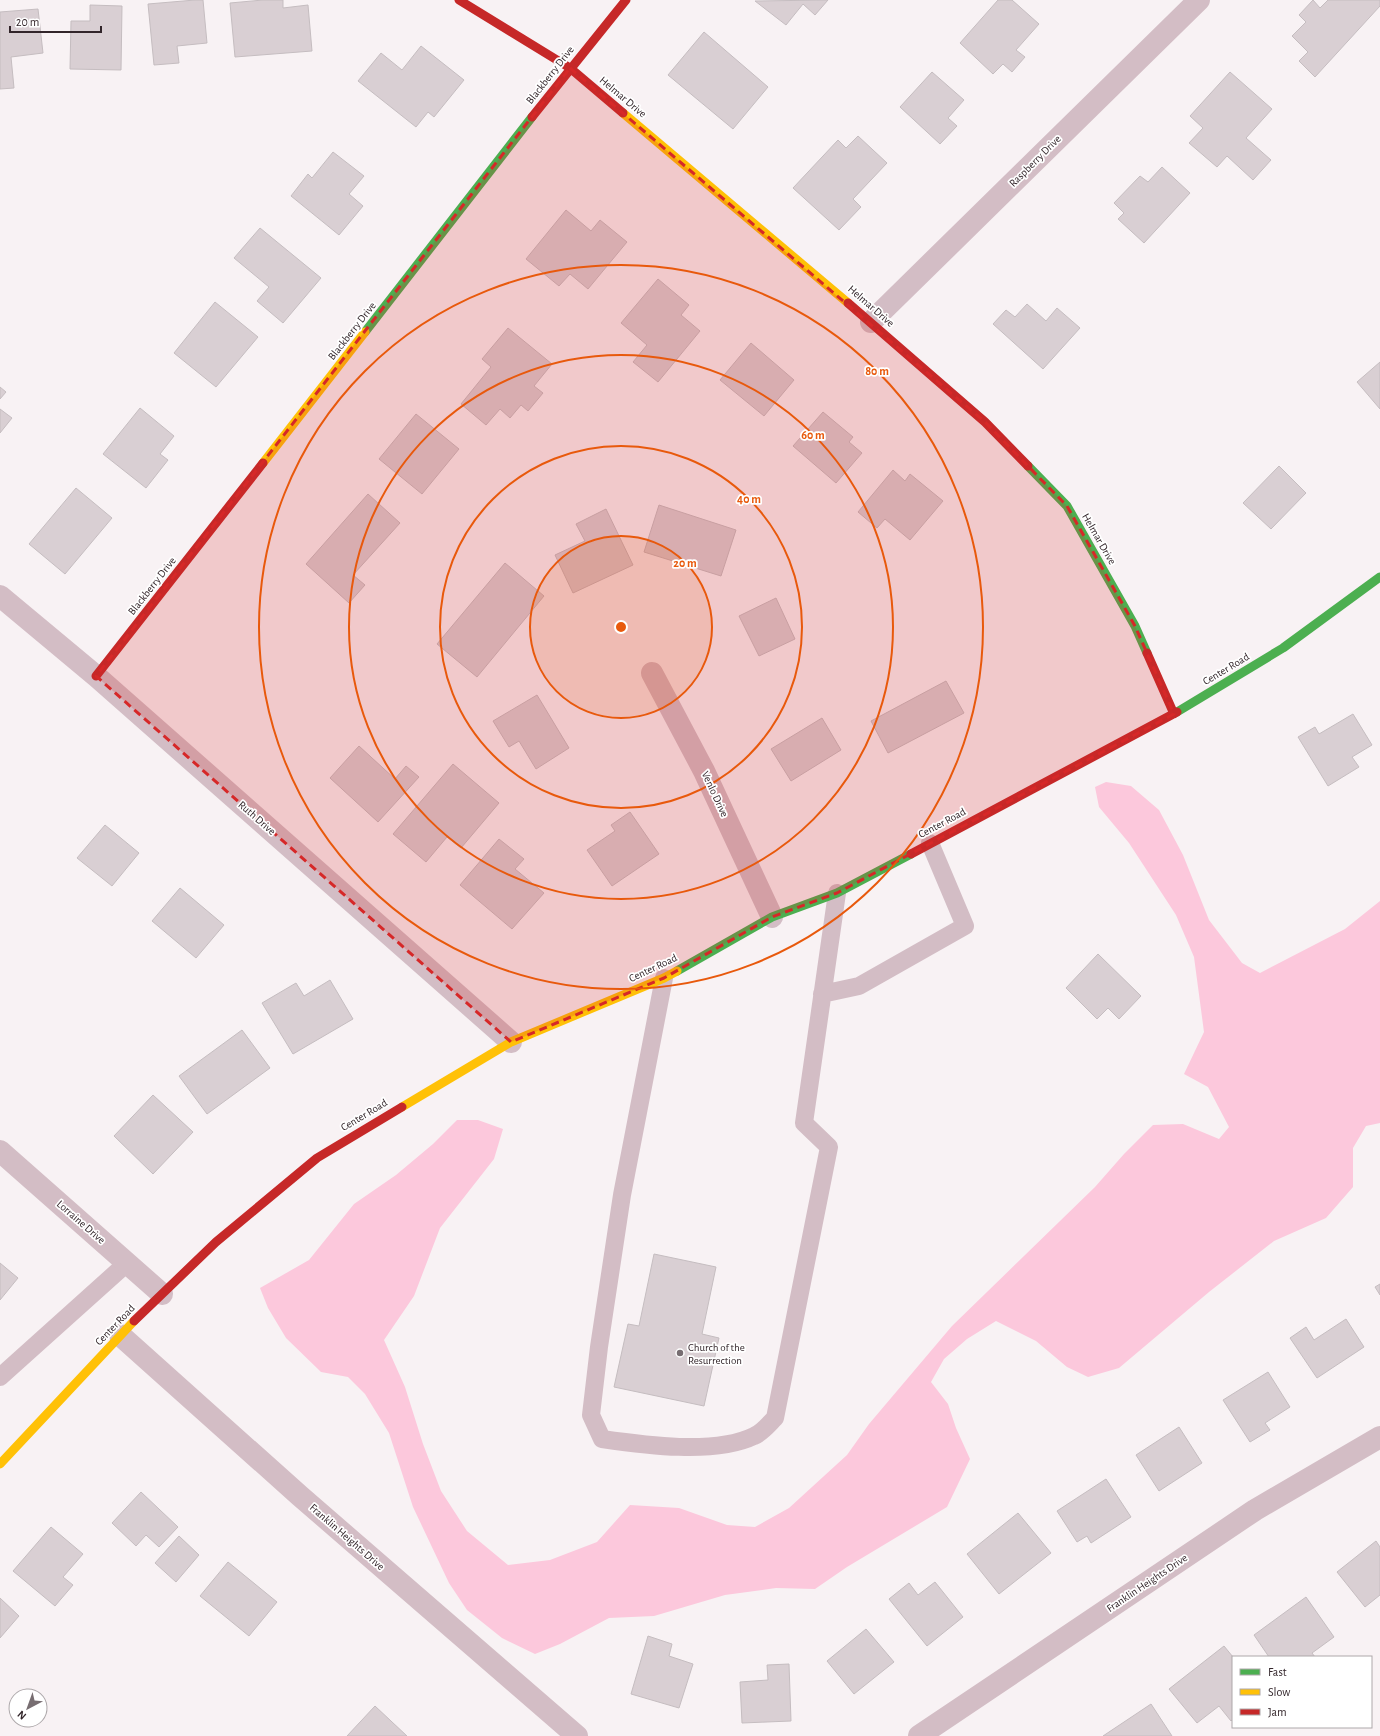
<svg xmlns="http://www.w3.org/2000/svg" width="1380" height="1736" font-family="'Alegreya Sans',sans-serif">
	<style>
		.green { fill: #fcc8dc }
		.building { fill: #d9cfd3; stroke: #c5bdc0 }
		.lines { fill: none; stroke-linecap: round; stroke-linejoin: round }
		.lane { stroke: #d3bdc5; stroke-width: 18 }
		.street { stroke: #d3bdc5; stroke-width: 22 }
		.fast { stroke: #4caf50; stroke-width: 9 }
		.slow { stroke: #ffc107; stroke-width: 9 }
		.jam { stroke: #c62828; stroke-width: 9 }
		.marked { fill: #d62828; fill-opacity: 0.2; stroke: #d62828; stroke-width: 3; stroke-dasharray: 8 5; stroke-linejoin: round }
		.ring { fill: none; stroke: #e8590c; stroke-width: 2 }
		.poi-dot { fill: #776d71; stroke: #fff; stroke-width: 1.5 }
		.labels { text-anchor: middle; dominant-baseline: central; stroke-width: 3.5; stroke-linejoin: round; paint-order: stroke }
		.street-label { font-size: 11px; fill: #32252a; stroke: #fff }
		.poi-label { font-size: 11px; fill: #32252a; stroke: #fff; text-anchor: start }
		.centre { fill: #e8590c; stroke: #fff; stroke-width: 2 }
		.ring-label { font-size: 12px; text-anchor: middle; font-weight: bold; fill: #e8590c; stroke: #fff; stroke-width: 3.5; stroke-linejoin: round; paint-order: stroke }
	</style>
	<rect width="100%" height="100%" fill="#f8f2f4"/>
	<path class="green" d="M1106,782L1131,786L1159,810L1183,855L1209,920L1242,963L1260,973L1345,929L1380,901V1123L1366,1126L1353,1148V1187L1326,1218L1274,1241L1209,1292L1119,1368L1088,1377L1067,1367L1036,1341L996,1321L967,1339L944,1359L931,1382L948,1404L956,1428L970,1459L947,1507L847,1567L815,1589L776,1588L725,1595L654,1616L609,1618L560,1644L535,1654L502,1638L467,1610L449,1583L413,1507L389,1433L365,1394L348,1377L321,1372L286,1338L268,1308L260,1288L309,1260L354,1204L396,1175L433,1144L457,1120H478L503,1129L494,1159L440,1228L414,1296L384,1340L405,1387L423,1444L441,1491L467,1531L508,1565L550,1560L597,1542L630,1505L679,1508L727,1525L755,1527L789,1508L847,1455L869,1424L952,1326L1095,1187L1124,1154L1153,1125L1183,1124L1219,1139L1229,1127L1208,1087L1184,1074L1204,1032L1194,957L1176,915L1129,843L1099,807L1095,787Z"/>
	<path class="building" d="M195,0H203L207,43L177,46L179,63L154,65L148,4Z
		M263,0H283V8L308,5L312,51L235,57L230,3Z
		M828,0L815,15L803,4L786,25L755,1Z
		M998,0H1012L1039,24L1016,50L1025,57L1012,72L1003,64L993,74L960,43Z
		M1313,0L1320,8L1328,0H1380V6L1315,77L1299,61L1308,52L1292,36L1306,22L1299,15Z
		M90,5L122,6L121,70L70,69L71,21H90Z
		M38,9L43,53L11,57L14,88L0,89V12Z
		M704,32L768,87L733,129L668,75Z
		M421,46L464,80L434,117L428,112L416,127L358,81L381,53L402,70Z
		M932,72L964,100L948,118L957,126L940,144L900,107Z
		M1230,72L1272,109L1246,138L1271,160L1253,180L1227,156L1217,167L1189,143L1203,128L1190,116Z
		M858,136L887,163L853,199L861,207L839,230L793,188L838,140L846,148Z
		M333,152L364,176L349,194L363,206L339,235L291,196L308,174L312,178Z
		M1162,167L1190,193L1144,243L1118,219L1124,213L1114,203L1140,176L1148,182Z
		M566,210L591,231L600,220L627,242L588,289L570,274L559,286L526,259Z
		M260,228L321,278L283,323L257,301L269,287L234,258Z
		M658,279L689,305L681,315L700,331L658,382L633,362L647,345L621,323Z
		M215,302L258,337L216,387L174,353Z
		M1027,304L1046,321L1057,308L1080,328L1043,369L993,324L1006,310L1015,317Z
		M508,328L552,364L534,386L543,393L528,411L521,405L510,418L500,409L486,425L461,404L491,367L482,359Z
		M751,343L794,380L764,416L720,380Z
		M1380,362V409L1357,382Z
		M0,387L6,392L0,399Z
		M140,408L174,436L160,454L168,460L146,488L103,454Z
		M0,409L12,418L0,433Z
		M823,412L853,437L849,442L862,453L836,483L793,446Z
		M416,414L459,449L422,494L379,459Z
		M1279,466L1306,493L1271,529L1243,503Z
		M893,470L905,481L910,474L943,501L910,540L885,519L877,528L858,512Z
		M76,488L112,518L65,574L29,544Z
		M368,494L400,523L353,575L365,585L349,603L306,564Z
		M659,505L736,530L721,576L644,552Z
		M606,509L633,565L573,593L555,555L585,541L576,524Z
		M505,563L544,596L477,677L437,644Z
		M776,598L795,639L759,656L739,616Z
		M946,681L964,713L888,753L871,721Z
		M537,695L569,748L536,769L519,741L509,747L493,721Z
		M1353,714L1372,745L1352,757L1359,767L1328,786L1298,737L1315,727L1319,734Z
		M822,718L841,750L791,781L771,749Z
		M359,746L395,779L406,766L419,777L378,822L330,778Z
		M453,764L499,803L461,848L447,837L426,862L393,834Z
		M630,812L659,854L612,886L587,850L615,831L611,825Z
		M105,825L139,853L112,886L77,858Z
		M499,839L524,859L515,869L544,893L512,929L460,885Z
		M180,888L224,925L196,958L152,921Z
		M1098,954L1141,996L1119,1019L1108,1008L1097,1019L1066,988Z
		M330,980L353,1019L293,1054L262,1003L296,983L304,996Z
		M242,1030L270,1068L207,1114L179,1076Z
		M153,1095L193,1132L153,1174L114,1136Z
		M654,1254L716,1267L702,1334L719,1338L704,1406L614,1387L628,1324L639,1326Z
		M0,1263L18,1278L0,1300Z
		M1380,1284V1295L1375,1287Z
		M1346,1319L1364,1347L1317,1378L1290,1338L1306,1327L1314,1340Z
		M1268,1372L1290,1407L1265,1423L1270,1430L1250,1442L1223,1400Z
		M1179,1427L1202,1463L1159,1491L1136,1455Z
		M1106,1479L1131,1517L1091,1543L1087,1536L1077,1542L1057,1511Z
		M141,1492L178,1527L159,1547L146,1535L136,1546L112,1523Z
		M1018,1513L1051,1553L999,1594L967,1554Z
		M51,1527L83,1554L63,1577L73,1585L55,1606L13,1571Z
		M179,1536L199,1555L176,1582L155,1563Z
		M1376,1541L1380,1547V1595L1365,1607L1337,1572Z
		M228,1562L277,1602L249,1636L200,1596Z
		M935,1582L963,1617L927,1646L889,1599L909,1583L918,1595Z
		M1306,1597L1334,1637L1312,1653L1315,1657H1269L1254,1635Z
		M0,1598L19,1616L0,1638Z
		M866,1629L894,1662L854,1694L827,1661Z
		M648,1636L672,1644L669,1656L693,1664L679,1708L631,1694Z
		M1224,1646L1233,1657V1719L1231,1721L1219,1706L1197,1723L1169,1689Z
		M789,1664L791,1721L742,1723L740,1682L768,1680L767,1665Z
		M1151,1704L1172,1736H1103Z
		M375,1706L407,1736H347Z"/>
	<g class="lines">
		<path class="lane" d="M664,978L622,1195L599,1347L591,1415L602,1439C644,1445 715,1455 754,1436C762,1433 769,1424 775,1418L829,1147L804,1123L837,893
			M822,994L859,986L965,926L930,843
			M0,1377L127,1263"/>
		<path class="street" d="M871,322L1199,0
			M0,596L96,676L511,1042
			M652,673L704,771L772,917
			M0,1151L162,1294
			M120,1335L300,1496L577,1736
			M919,1736L1255,1510L1380,1437"/>
		<path class="fast" d="M365,332L532,117
			M1028,466L1067,506L1135,626L1147,653
			M1177,712L1283,648L1380,577
			M677,971L772,917L837,893L911,854"/>
		<path class="slow" d="M623,113L848,303
			M263,463L365,332
			M402,1107L511,1042L664,978L677,971
			M0,1464L134,1321"/>
		<path class="jam" d="M459,0L570,68L623,113
			M532,117L626,0
			M848,303L985,422L1028,466
			M1147,653L1174,714
			M96,676L263,463
			M911,854L1177,712
			M134,1321L216,1242L317,1158L402,1107"/>
	</g>
	<path class="marked" d="M570,68L985,422L1067,506L1135,626L1174,714L837,893L772,917L664,978L511,1042L96,676Z"/>
	<circle cx="621" cy="627" r="91" fill="#e8590c" fill-opacity=".12"/>
	<g class="ring">
		<circle cx="621" cy="627" r="91"/>
		<circle cx="621" cy="627" r="181"/>
		<circle cx="621" cy="627" r="272"/>
		<circle cx="621" cy="627" r="362"/>
	</g>
	<circle class="poi-dot" cx="680" cy="1353" r="4"/>
	<g class="labels">
		<g class="street-label">
			<text transform="translate(550 75) rotate(-52)">Blackberry Drive</text>
			<text transform="translate(623 97) rotate(40)">Helmar Drive</text>
			<text transform="translate(1035 161) rotate(-45)">Raspberry Drive</text>
			<text transform="translate(871 306) rotate(41)">Helmar Drive</text>
			<text transform="translate(352 331) rotate(-52)">Blackberry Drive</text>
			<text transform="translate(1099 539) rotate(60)">Helmar Drive</text>
			<text transform="translate(152 586) rotate(-52)">Blackberry Drive</text>
			<text transform="translate(1226 669) rotate(-31)">Center Road</text>
			<text transform="translate(715 794) rotate(65)">Venlo Drive</text>
			<text transform="translate(257 818) rotate(41)">Ruth Drive</text>
			<text transform="translate(942 823) rotate(-28)">Center Road</text>
			<text transform="translate(653 968) rotate(-25)">Center Road</text>
			<text transform="translate(364 1115) rotate(-31)">Center Road</text>
			<text transform="translate(81 1222) rotate(41)">Lorraine Drive</text>
			<text transform="translate(115 1325) rotate(-46)">Center Road</text>
			<text transform="translate(347 1537) rotate(41)">Franklin Heights Drive</text>
			<text transform="translate(1147 1583) rotate(-34)">Franklin Heights Drive</text>
		</g>
		<g class="poi-label">
			<text x="688" y="1347">Church of the<tspan x="688" dy="13">Resurrection</tspan></text>
		</g>
	</g>
	<circle cx="621" cy="627" r="6" class="centre"/>
	<g class="ring-label">
		<text x="877" y="375">80 m</text>
		<text x="813" y="439">60 m</text>
		<text x="749" y="503">40 m</text>
		<text x="685" y="567">20 m</text>
	</g>
	<rect x="1232" y="1656" width="140" height="72" fill="#ffffff" stroke="#ada8aa"/>
	<rect x="1240" y="1669" width="20" height="6" fill="#4caf50" stroke="#ada8aa"/>
	<text x="1268" y="1676" font-size="12" fill="#32252a">Fast</text>
	<rect x="1240" y="1689" width="20" height="6" fill="#ffc107" stroke="#ada8aa"/>
	<text x="1268" y="1696" font-size="12" fill="#32252a">Slow</text>
	<rect x="1240" y="1709" width="20" height="6" fill="#c62828" stroke="#ada8aa"/>
	<text x="1268" y="1716" font-size="12" fill="#32252a">Jam</text>
	<g transform="translate(28 1708) rotate(221)"><circle r="19" fill="#ffffff" stroke="#ada8aa"/>
	<path d="M0-3L7 15L0 10L-7 15Z" fill="#776d71"/>
	<text y="-6" font-size="11" font-weight="bold" text-anchor="middle" fill="#32252a">N</text>
	</g>
	<path d="M10 26v6h91v-6" fill="none" stroke="#32252a" stroke-width="2"/>
	<text x="16" y="26" font-size="12" fill="#32252a" stroke="#ffffff" stroke-width="3" paint-order="stroke">20 m</text>
</svg>
